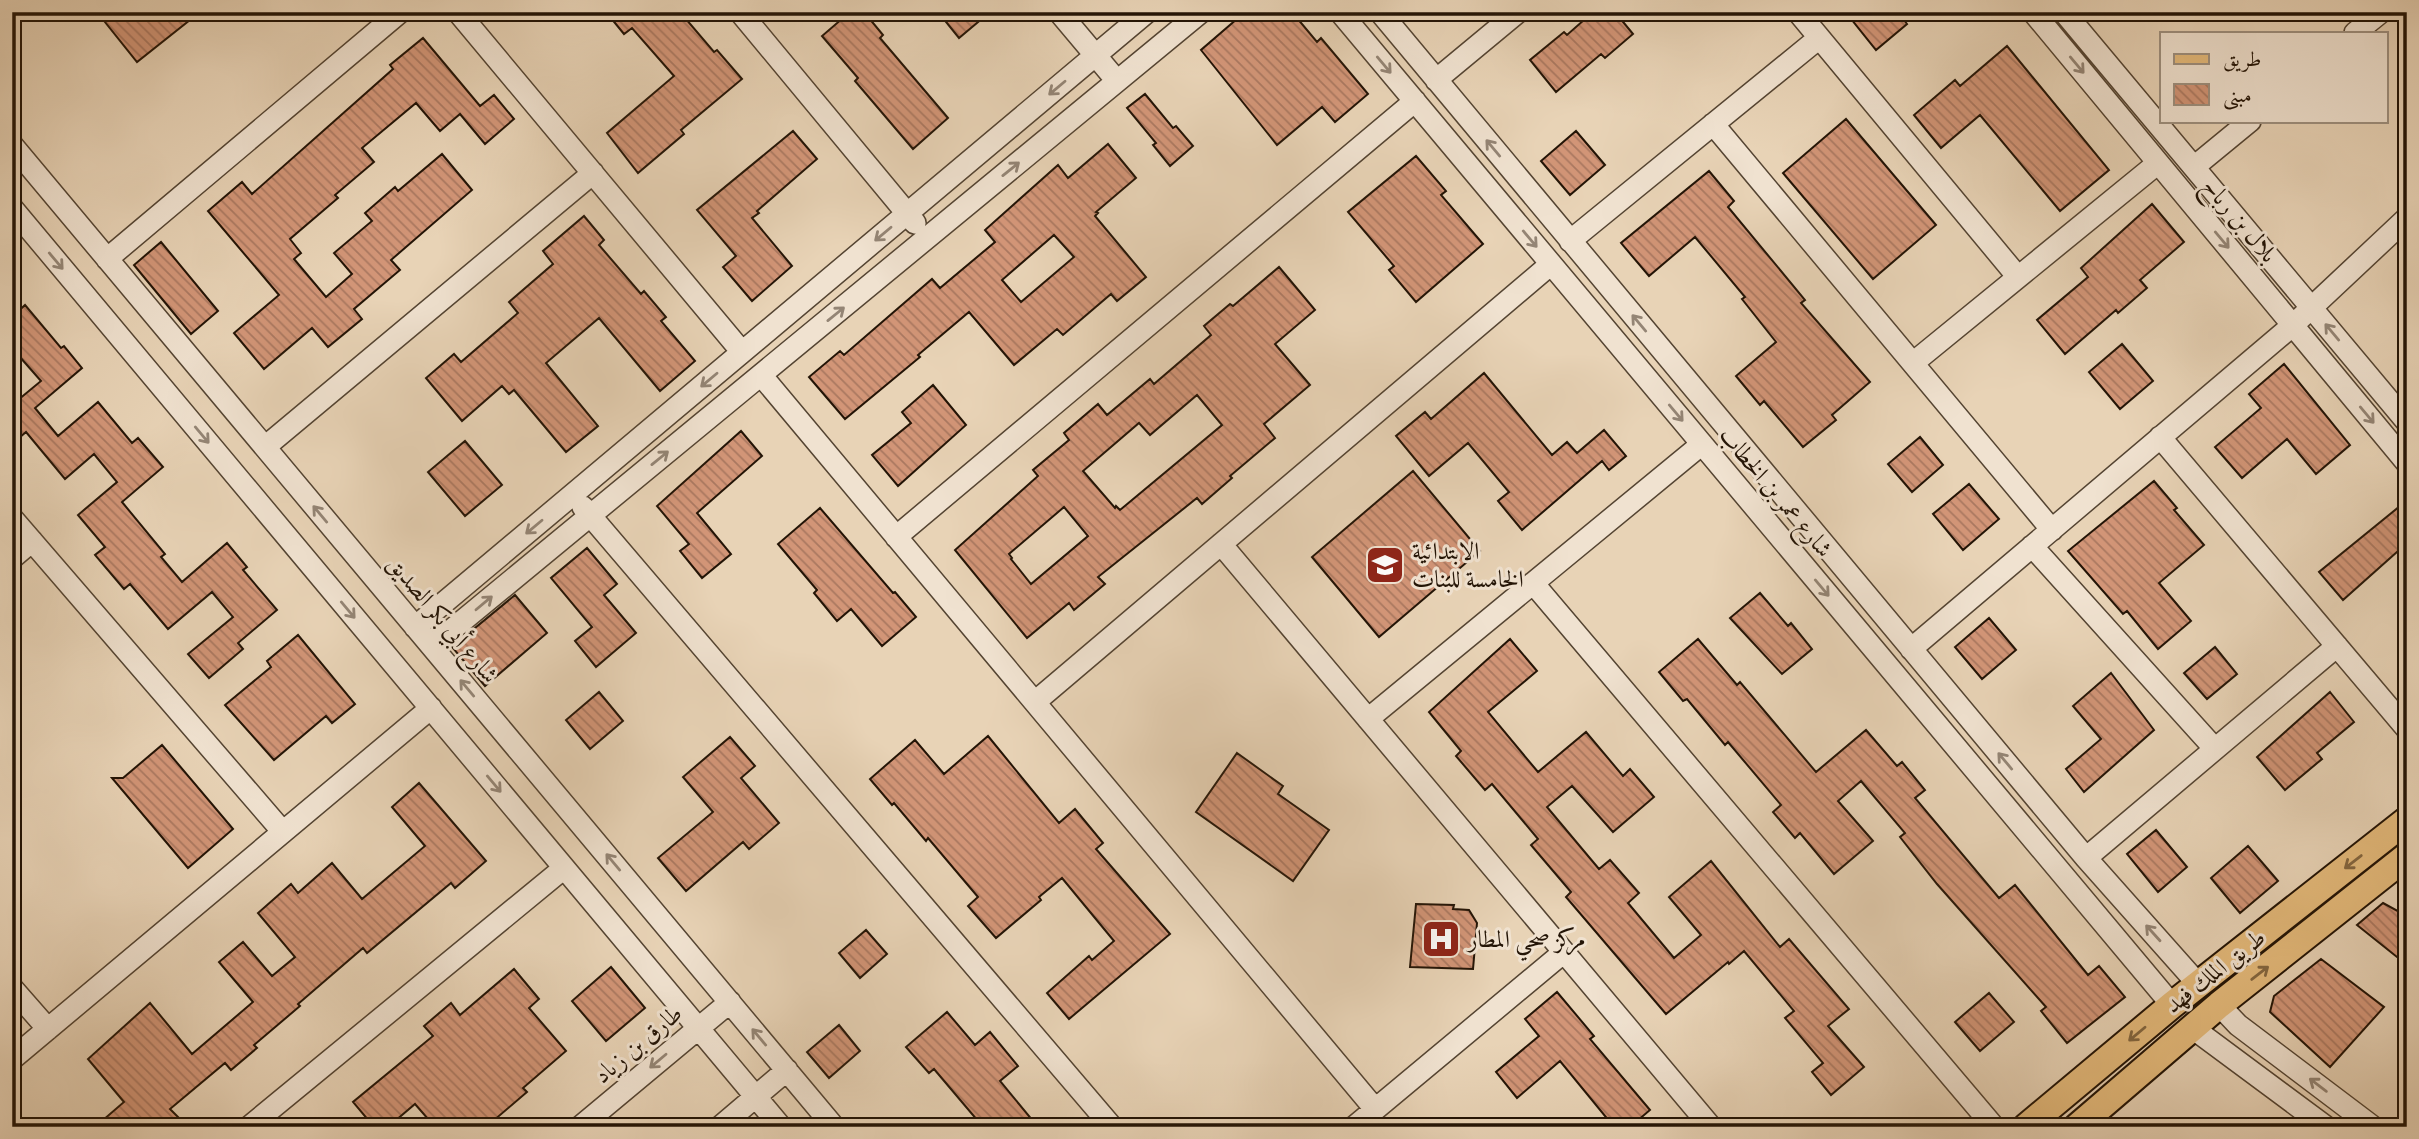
<svg xmlns="http://www.w3.org/2000/svg" width="2419" height="1139" font-family="'IM FELL French Canon',Amiri,serif">
	<style>
		.building { fill: url(#building-back-hatch); stroke: #231406; stroke-width: 2; fill-rule: evenodd }
		.lines { fill: none; stroke-linecap: round; stroke-linejoin: round }
		.minor-casing { stroke: #544432; stroke-width: 24 }
		.major-casing { stroke: #231406; stroke-width: 30 }
		.minor { stroke: #f0e2d0; stroke-width: 21 }
		.major { stroke: #e4ba7b; stroke-width: 26 }
		.oneway { stroke: #948575 }
		.oneway2 { stroke: #846740 }
		.labels { text-anchor: middle; dominant-baseline: central; stroke-width: 6; stroke-linejoin: round; paint-order: stroke }
		.street-label { font-size: 24px; fill: #231406; stroke: #f0e2d0 }
		.poi-label { font-size: 24px; fill: #231406; stroke: #f0e2d0; text-anchor: start }
	</style>
	<defs>
		<pattern id="building-back-hatch" width="6" height="6" patternUnits="userSpaceOnUse" patternTransform="scale(1.75)"><rect width="6" height="6" fill="#d29577"/><path d="M-1 5l2 2M0 0l6 6M5-1l2 2" fill="none" stroke="#aa7860"/></pattern>
	</defs>
	<rect width="100%" height="100%" fill="#e8d3b6"/>
	<filter id="stains"><feTurbulence type="fractalNoise" baseFrequency=".00286" numOctaves="4"/><feColorMatrix values="0 0 0 0 .2 0 0 0 0 .09 0 0 0 0 .02 0 0 0 .5 -.17"/></filter>
	<radialGradient id="worn" r=".72"><stop offset=".6" stop-color="#630" stop-opacity="0"/><stop offset="1" stop-color="#630" stop-opacity=".3"/></radialGradient>
	<path class="building" d="M97,12H200L137,62Z
		M606,12H680L714,52L717,50L742,79L681,130L684,134L638,173L607,133L674,76L632,28L624,34Z
		M850,12H864L883,35L880,38L948,118L913,149L855,81L858,78L822,36Z
		M938,12H990L959,38Z
		M1245,12H1292L1317,42L1321,38L1368,94L1335,122L1322,107L1277,145L1201,50Z
		M1593,12H1615L1633,34L1605,58L1601,54L1556,92L1530,60L1564,32L1567,35Z
		M1861,12H1898L1907,24L1876,50L1852,20Z
		M423,38L480,106L494,95L514,119L485,144L460,114L440,131L416,103L362,148L374,162L335,195L338,198L290,239L301,253L294,259L326,297L352,274L334,253L372,221L365,213L395,187L398,191L442,154L472,190L391,260L400,270L354,309L362,319L328,347L312,328L264,369L234,333L279,295L208,211L242,182L252,194L393,69L390,65Z
		M2007,46L2109,170L2060,211L1980,115L1941,148L1914,115L1955,80L1960,86Z
		M1145,94L1173,128L1176,126L1193,146L1170,166L1153,145L1156,143L1127,108Z
		M1846,119L1936,225L1873,279L1783,173Z
		M793,131L817,159L757,211L759,213L752,218L792,266L752,301L723,267L736,256L697,210Z
		M1576,131L1605,165L1570,195L1541,161Z
		M1108,144L1136,178L1096,212L1098,213L1095,216L1146,277L1117,301L1111,294L1063,335L1057,329L1014,365L969,312L918,355L920,357L845,419L809,377L840,351L844,355L932,279L940,288L995,242L985,230L1058,165L1068,178ZM1054,235L1074,257L1021,302L1002,280Z
		M1416,156L1446,191L1441,195L1483,244L1416,302L1389,270L1394,266L1348,212Z
		M1709,171L1734,201L1728,207L1805,300L1801,303L1870,382L1832,415L1836,420L1803,447L1764,401L1760,405L1736,376L1776,342L1742,299L1745,297L1695,237L1649,276L1621,243Z
		M2152,204L2184,242L2140,280L2147,288L2118,313L2116,310L2065,354L2037,320L2088,277L2081,268Z
		M584,216L604,240L599,245L641,294L644,291L666,317L661,321L695,361L660,391L599,318L546,363L598,426L566,452L514,390L509,394L502,386L462,421L426,378L454,354L461,362L518,313L509,302L553,264L543,251Z
		M161,242L218,311L191,334L134,265Z
		M1279,267L1315,310L1275,344L1310,385L1264,424L1275,438L1230,476L1232,478L1202,504L1197,498L1098,577L1105,584L1074,610L1069,603L1027,638L955,550L1038,476L1033,470L1069,440L1064,433L1098,404L1107,415L1150,379L1154,384L1211,335L1204,326L1230,304L1233,306ZM1197,395L1222,425L1120,510L1116,506L1115,508L1083,471L1139,423L1150,435ZM1064,507L1088,536L1031,584L1011,559L1012,558L1009,554Z
		M25,305L61,348L64,346L82,368L35,408L58,436L98,402L132,443L138,438L163,467L122,502L165,554L161,557L182,582L227,543L247,567L243,570L277,610L238,643L243,649L209,678L188,654L233,617L212,592L168,629L130,584L124,589L95,555L105,547L78,515L117,482L94,454L65,479L26,432L12,444V405L41,381L12,348V317Z
		M2122,344L2153,381L2120,409L2089,372Z
		M2284,364L2350,445L2316,474L2287,439L2242,478L2215,447L2261,408L2249,394Z
		M1484,373L1552,455L1567,442L1577,453L1604,430L1626,456L1609,470L1602,461L1522,530L1498,501L1509,492L1468,443L1429,476L1396,436L1425,412L1431,419Z
		M933,385L966,425L898,486L872,455L911,423L902,412Z
		M741,431L762,456L697,513L731,554L702,578L680,551L689,544L657,506Z
		M1920,437L1943,465L1912,492L1888,464Z
		M465,441L502,485L465,516L428,472Z
		M1413,471L1480,551L1379,637L1312,557Z
		M2154,481L2177,508L2174,510L2204,545L2159,583L2191,621L2158,649L2127,611L2123,614L2068,551Z
		M1969,484L1999,519L1963,550L1933,514Z
		M2400,506L2407,514V543L2343,600L2319,572Z
		M820,508L893,593L895,592L916,617L882,646L851,609L837,621L814,593L817,590L778,544Z
		M587,548L617,584L604,595L636,633L596,667L575,641L592,627L551,578Z
		M1760,593L1788,626L1791,623L1812,649L1782,674L1730,618Z
		M515,595L547,633L485,686L452,647Z
		M1989,618L2016,650L1982,679L1955,647Z
		M298,635L355,704L332,723L326,716L274,760L225,705L271,667L267,661Z
		M1510,639L1537,671L1488,712L1538,772L1586,732L1623,776L1630,769L1654,797L1613,832L1572,786L1547,807L1599,869L1610,860L1639,893L1628,903L1674,958L1701,935L1669,897L1711,861L1780,947L1789,939L1849,1009L1828,1026L1864,1067L1831,1095L1812,1072L1823,1063L1785,1018L1794,1011L1744,951L1729,964L1728,962L1666,1014L1566,897L1571,892L1531,845L1538,839L1492,784L1485,790L1456,756L1461,751L1429,712Z
		M1698,639L1737,685L1740,682L1816,772L1866,730L1897,766L1902,762L1925,790L1915,798L1999,898L2015,885L2088,975L2099,966L2125,997L2067,1043L2041,1011L2046,1007L1937,884L1900,837L1905,833L1861,781L1838,801L1873,841L1834,874L1800,833L1795,838L1773,812L1781,805L1728,742L1725,745L1687,699L1683,701L1659,672Z
		M2215,647L2237,674L2207,699L2184,673Z
		M2111,673L2154,730L2084,792L2066,769L2101,739L2073,706Z
		M599,692L623,721L590,749L566,720Z
		M2330,692L2354,722L2317,753L2322,759L2285,790L2257,757Z
		M988,736L1059,823L1075,809L1103,843L1096,849L1170,934L1069,1019L1047,993L1089,956L1092,960L1114,941L1062,878L1039,897L1041,900L996,938L968,906L978,897L928,838L926,841L894,803L892,805L870,779L915,740L944,774Z
		M730,737L755,766L741,778L779,823L749,849L743,842L686,891L658,858L713,812L683,777Z
		M162,745L233,829L188,868L112,778H123Z
		M1237,753L1283,786L1278,794L1329,830L1293,881L1196,812Z
		M419,783L486,861L455,888L451,883L367,953L363,948L298,1004L300,1006L254,1045L257,1048L231,1070L225,1063L170,1109L178,1117L167,1127H95L124,1102L88,1059L150,1003L192,1054L253,1002L219,962L243,942L272,976L295,957L258,913L291,884L298,893L332,863L362,899L425,846L392,807Z
		M2156,830L2187,867L2158,892L2127,854Z
		M2248,846L2278,881L2240,913L2211,878Z
		M2383,903L2407,916V965L2357,925Z
		M1416,904L1454,905L1453,909L1469,910L1477,923L1473,969L1410,967Z
		M866,930L887,954L860,978L839,953Z
		M2321,959L2384,1007L2330,1067L2270,1012L2274,996Z
		M611,967L645,1008L606,1041L572,1001Z
		M514,969L539,999L529,1008L566,1051L523,1088L527,1092L486,1127H435L415,1104L388,1127H374L353,1102L433,1036L424,1026L451,1003L460,1015Z
		M1557,992L1594,1036L1590,1039L1650,1110L1630,1127H1614L1560,1061L1517,1098L1496,1072L1539,1036L1525,1019Z
		M1989,993L2014,1022L1980,1051L1955,1022Z
		M947,1012L975,1045L990,1032L1018,1066L1000,1081L1038,1127H983L934,1069L929,1073L906,1047Z
		M839,1025L860,1051L829,1078L807,1052Z"/>
	<g class="lines">
		<defs>
			<path id="minor" d="M458,12L742,352
				M740,12L915,223
				M1059,12L1117,81
				M1340,12L2172,1005
				M1380,12L2086,858L2198,984
				M1798,12L2018,277
				M2033,12L2407,463
				M2064,12L2407,422
				M2355,33L2381,12
				M1436,80L1518,12
				M1713,124L2052,530
				M12,145L834,1127
				M2194,167L2250,121
				M12,208L781,1127
				M1570,241L1819,38
				M107,259L400,12
				M1913,363L2158,163
				M761,375L1375,1109
				M2160,437L2407,729
				M265,447L593,173
				M583,507L1112,1127
				M12,518L283,832
				M896,537L1415,101
				M1221,544L1711,1127
				M2032,546L2215,749
				M12,558L32,541
				M1533,583L1994,1127
				M415,627L1147,12
				M432,646L1201,12
				M1911,649L2293,325L2407,218
				M1035,702L1551,264
				M1368,719L1702,444
				M2086,858L2337,646
				M12,988L48,1029
				M2219,1005L2238,1025L2373,1127
				M2194,1029L2326,1127
				M12,1059L431,708
				M249,1127L564,868
				M580,1127L730,1002
				M720,1127L787,1070
				M1354,1127L1564,952"/>
			<path id="major" d="M2026,1127L2172,1005L2407,820
				M2077,1127L2219,1005L2407,856"/>
		</defs>
		<use href="#minor" class="minor-casing"/>
		<use href="#major" class="major-casing"/>
		<use href="#minor" class="minor"/>
		<use href="#major" class="major"/>
	</g>
	<defs><path id="oneway-shaft" d="M-6 0H5M1.5-3L5.5 0L1.5 3" fill="none" stroke-width="1.6" stroke-linecap="round" stroke-linejoin="round" transform="scale(1.75)"/></defs>
	<g class="oneway">
		<use href="#oneway-shaft" transform="translate(1384 65) rotate(50)"/>
		<use href="#oneway-shaft" transform="translate(2077 65) rotate(50)"/>
		<use href="#oneway-shaft" transform="translate(1057 88) rotate(140)"/>
		<use href="#oneway-shaft" transform="translate(1493 148) rotate(-130)"/>
		<use href="#oneway-shaft" transform="translate(1011 169) rotate(-39)"/>
		<use href="#oneway-shaft" transform="translate(883 234) rotate(140)"/>
		<use href="#oneway-shaft" transform="translate(1530 239) rotate(50)"/>
		<use href="#oneway-shaft" transform="translate(2222 240) rotate(50)"/>
		<use href="#oneway-shaft" transform="translate(56 261) rotate(50)"/>
		<use href="#oneway-shaft" transform="translate(836 314) rotate(-39)"/>
		<use href="#oneway-shaft" transform="translate(1639 323) rotate(-130)"/>
		<use href="#oneway-shaft" transform="translate(2332 332) rotate(-130)"/>
		<use href="#oneway-shaft" transform="translate(709 380) rotate(140)"/>
		<use href="#oneway-shaft" transform="translate(1676 413) rotate(50)"/>
		<use href="#oneway-shaft" transform="translate(2367 415) rotate(50)"/>
		<use href="#oneway-shaft" transform="translate(202 435) rotate(50)"/>
		<use href="#oneway-shaft" transform="translate(660 458) rotate(-39)"/>
		<use href="#oneway-shaft" transform="translate(320 514) rotate(-130)"/>
		<use href="#oneway-shaft" transform="translate(534 527) rotate(140)"/>
		<use href="#oneway-shaft" transform="translate(1822 588) rotate(50)"/>
		<use href="#oneway-shaft" transform="translate(484 603) rotate(-40)"/>
		<use href="#oneway-shaft" transform="translate(348 610) rotate(50)"/>
		<use href="#oneway-shaft" transform="translate(467 688) rotate(-130)"/>
		<use href="#oneway-shaft" transform="translate(2005 761) rotate(-130)"/>
		<use href="#oneway-shaft" transform="translate(494 784) rotate(50)"/>
		<use href="#oneway-shaft" transform="translate(613 862) rotate(-130)"/>
		<use href="#oneway-shaft" transform="translate(2153 933) rotate(-132)"/>
		<use href="#oneway-shaft" transform="translate(759 1037) rotate(-130)"/>
		<use href="#oneway-shaft" transform="translate(658 1061) rotate(140)"/>
		<use href="#oneway-shaft" transform="translate(2318 1085) rotate(-143)"/>
	</g>
	<g class="oneway2">
		<use href="#oneway-shaft" transform="translate(2353 862) rotate(142)"/>
		<use href="#oneway-shaft" transform="translate(2260 973) rotate(-38)"/>
		<use href="#oneway-shaft" transform="translate(2137 1034) rotate(140)"/>
	</g>
	<defs>
		<symbol id="school-square" viewBox="-11 -11 22 22"><rect x="-9" y="-9" width="18" height="18" rx="4" fill="#8f2418" stroke="#f0e2d0"/><path d="M0-5L7-2L0 1L-7-2ZM-4 1L0 2.5L4 1V4Q0 6-4 4Z" fill="#fff"/></symbol>
		<symbol id="hospital-square" viewBox="-11 -11 22 22"><rect x="-9" y="-9" width="18" height="18" rx="4" fill="#8f2418" stroke="#f0e2d0"/><path d="M-5-5h3v3.5h4V-5h3V5h-3V1.5h-4V5h-3Z" fill="#fff"/></symbol>
	</defs>
	<g fill-rule="evenodd">
		<use href="#school-square" x="1363" y="543" width="44" height="44"/>
		<use href="#hospital-square" x="1419" y="917" width="44" height="44"/>
	</g>
	<g class="labels">
		<g class="street-label">
			<text transform="translate(2240 220) rotate(50)">بلال بن رباح</text>
			<text transform="translate(1776 492) rotate(50)">شارع عمر بن الخطاب</text>
			<text transform="translate(443 619) rotate(50)">شارع أبي بكر الصديق</text>
			<text transform="translate(2215 971) rotate(-38)">طريق الملك فهد</text>
			<text transform="translate(638 1044) rotate(-40)">طارق بن زياد</text>
		</g>
		<g class="poi-label">
			<text x="1412" y="551">الابتدائية<tspan x="1412" dy="28">الخامسة للبنات</tspan></text>
			<text x="1468" y="939">مركز صحي المطار</text>
		</g>
	</g>
	<rect width="2419" height="1139" fill="none" stroke="#e8d3b6" stroke-width="42"/>
	<rect x="14" y="14" width="2391" height="1111" fill="none" stroke="#231406" stroke-width="3.5"/>
	<rect x="21" y="21" width="2377" height="1097" fill="none" stroke="#231406" stroke-width="2"/>
	<rect x="2160" y="32" width="228" height="91" fill="#f0e2d0" stroke="#9e907f" stroke-width="2"/>
	<rect x="2174" y="54" width="35" height="10" fill="#e4ba7b" stroke="#9e907f" stroke-width="2"/>
	<text x="2223" y="66" font-size="21" fill="#231406">طريق</text>
	<rect x="2174" y="84" width="35" height="21" fill="url(#building-back-hatch)" stroke="#9e907f" stroke-width="2"/>
	<text x="2223" y="102" font-size="21" fill="#231406">مبنى</text>
	<rect width="100%" height="100%" filter="url(#stains)"/>
	<rect width="100%" height="100%" fill="url(#worn)"/>
</svg>
